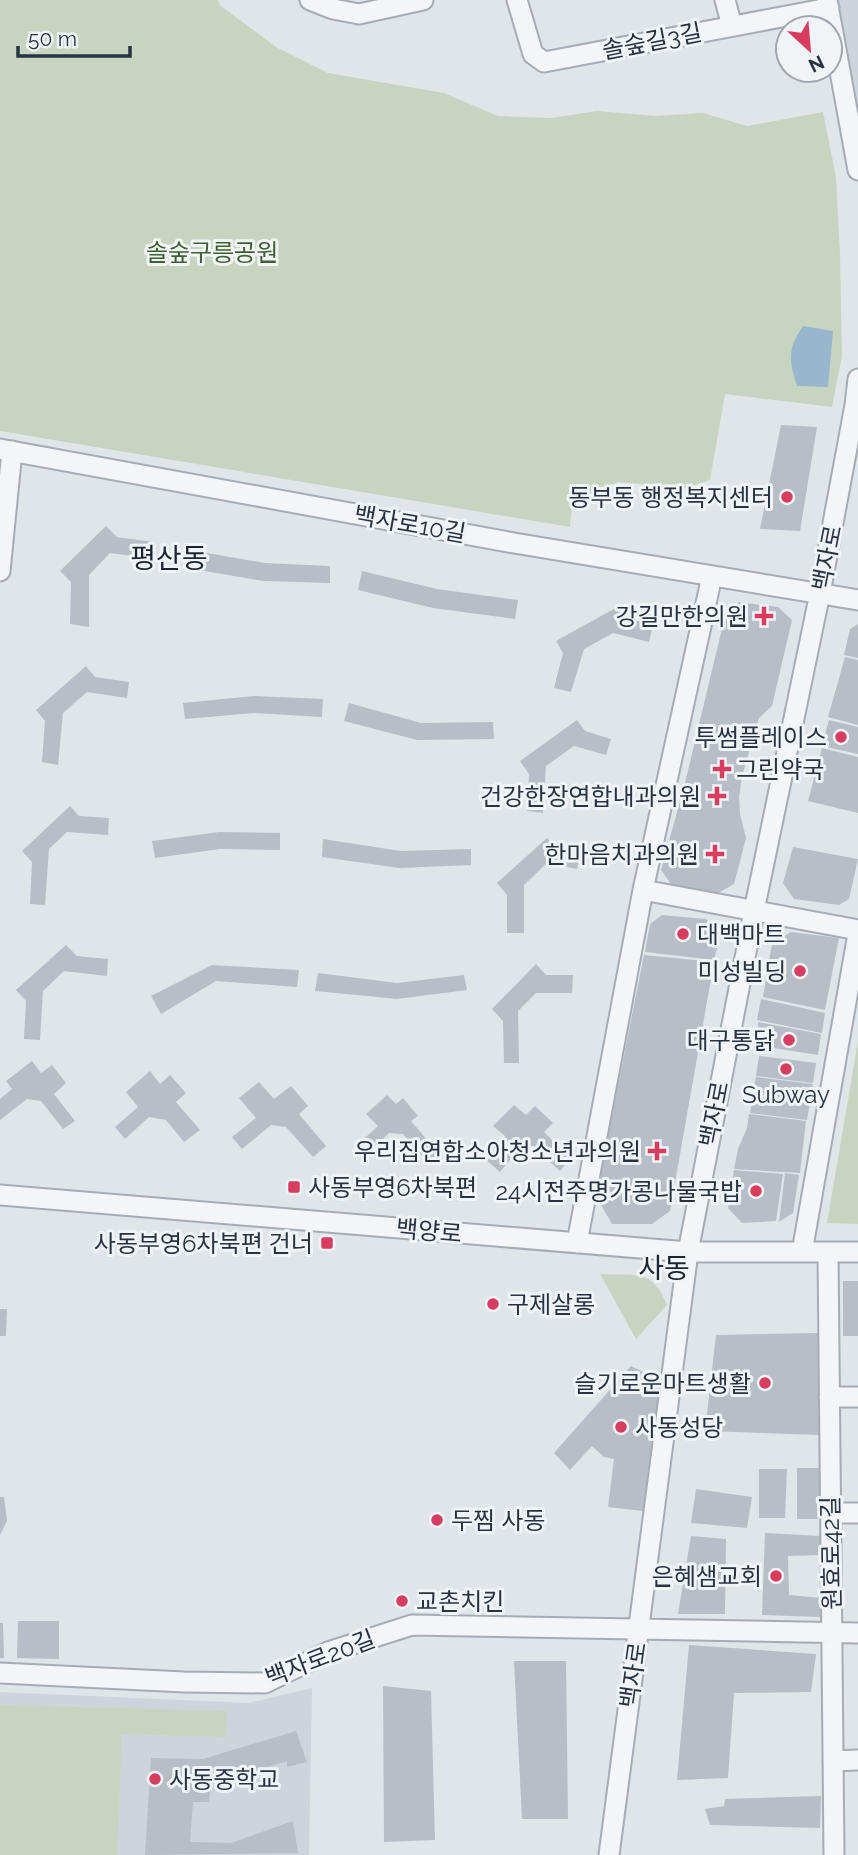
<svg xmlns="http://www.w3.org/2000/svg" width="858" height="1855" font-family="Raleway,'Noto Sans KR',sans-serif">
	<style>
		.built { fill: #ced4dc }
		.green { fill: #c7d5c0 }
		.water { fill: #98b6cd }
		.building { fill: #b7bec8 }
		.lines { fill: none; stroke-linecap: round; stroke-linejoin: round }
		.minor-casing { stroke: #a5acb5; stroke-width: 23 }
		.minor { stroke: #f3f5f8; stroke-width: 19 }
		.poi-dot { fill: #d83c5f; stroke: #f0f4f7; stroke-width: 2.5 }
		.labels { text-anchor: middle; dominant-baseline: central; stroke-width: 6; stroke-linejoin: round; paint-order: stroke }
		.street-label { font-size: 24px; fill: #273343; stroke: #f0f4f7 }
		.park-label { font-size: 24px; fill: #3f6033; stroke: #f0f4f7 }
		.poi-label { font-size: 24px; fill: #273343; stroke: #f0f4f7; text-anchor: end }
		.quarter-label { font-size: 28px; fill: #1a2434; stroke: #f0f4f7 }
	</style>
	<rect width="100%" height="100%" fill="#e0e5ea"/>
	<path class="built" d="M825,0H858V153Z
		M312,1688L309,1855H0V1692L249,1703Z"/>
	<path class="green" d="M0,0H217L221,6L276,47L328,73L444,93L498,116L551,118L597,111L656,116L703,113L747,126L823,112L836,177L840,253L842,356L832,407L725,394L710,480L686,488L618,482L572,502L570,527L0,431Z
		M858,1041V1224L827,1223Z
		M600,1274C635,1276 652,1268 667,1305L636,1339Z
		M0,1705L227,1711L226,1737L122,1734L117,1855H0Z"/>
	<path class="water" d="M803,326L833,331L828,387L797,386C789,361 787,349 803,326Z"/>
	<path class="building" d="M781,425L817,427L800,531L760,529Z
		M106,526L117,537L153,542L152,559L110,553L89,575V627L70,624L71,582L60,571Z
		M195,551L265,563L330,566V583L263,581L193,569Z
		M362,571L437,589L518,600L515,619L433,608L358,590Z
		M739,602L778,607L792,620L772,706L759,718L742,776L739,797L740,814L746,838L734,884L718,893L671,884L661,870L684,787L726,612Z
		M621,605L630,619L653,625L649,642L613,633L584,649L571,692L554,688L563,653L556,641Z
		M858,624V658L844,655L850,629Z
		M845,657L858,660V725L828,717Z
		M86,666L95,677L129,682L127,698L87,692L63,713L58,765L42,762L45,721L36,710Z
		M254,696L323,699L322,717L254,713L185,719L183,703Z
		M349,703L421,723L493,722L494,739L417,740L344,721Z
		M577,720L585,731L611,739L606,755L574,746L546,766L543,813L527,811L529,774L520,761Z
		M829,720L858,727V754L822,746Z
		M822,748L858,757V813L808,801Z
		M70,806L79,816L109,818L108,835L67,832L49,849L45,905L30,904L32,862L22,851Z
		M219,832L280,833V850L220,849L155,858L152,841Z
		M547,838L557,849L581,853L577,869L547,863L524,885V933H507V895L497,883Z
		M323,839L401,851L471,849V865L399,868L322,857Z
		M793,847L858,859L849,899L839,905L794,899L783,883Z
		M662,915L706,919L717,928L719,940L714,960L645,952L650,924Z
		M791,932L839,938L825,1010L763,997L772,944Z
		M66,945L77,956L108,959L107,976L64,971L43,991L40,1040L24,1039L26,1001L16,990Z
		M644,955L714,962L670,1211L652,1224H612L596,1196Z
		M536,964L546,975H573L572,993H536L518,1011L519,1063H504L503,1021L492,1009Z
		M212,965L299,970L297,987L216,981L161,1014L151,996Z
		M318,973L397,983L464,975L467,990L397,999L315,991Z
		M761,999L825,1013L822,1033L757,1020Z
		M758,1022L821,1034L818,1055L760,1046Z
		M759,1056L816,1063L813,1083L756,1076Z
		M32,1061L41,1073L52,1065L66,1083L54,1094L75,1121L63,1129L41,1101L27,1099L0,1120V1099L12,1089L6,1081Z
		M150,1071L160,1084L170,1075L186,1093L176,1102L200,1130L184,1142L166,1120L149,1117L125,1139L115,1127L138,1107L126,1092Z
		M756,1077L813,1084L810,1100L753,1094Z
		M259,1082L274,1099L291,1086L308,1106L299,1114L326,1146L313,1157L286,1127L271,1125L242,1149L232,1137L256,1118L239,1098Z
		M387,1095L396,1104L403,1098L418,1116L411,1121L440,1155L429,1164L403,1134L389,1133L364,1157L355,1147L378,1126L366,1114Z
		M753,1096L810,1102L807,1120L750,1113Z
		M514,1105L526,1115L535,1106L553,1123L544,1132L571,1158L560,1171L533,1146L522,1145L500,1172L485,1159L505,1136L493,1126Z
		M749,1114L806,1121L800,1173L734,1169L738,1149L747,1128Z
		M734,1170L783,1174L776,1221L742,1223L728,1208Z
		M785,1173L799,1175L793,1213L779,1222Z
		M843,1281H858V1336H843Z
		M0,1309H7L6,1336H0Z
		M818,1333L820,1435L705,1431L716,1335Z
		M631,1366L661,1381L643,1511L608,1507L614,1459L604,1457L592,1446L570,1470L554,1453Z
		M797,1468H825L822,1519H797Z
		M759,1469H787L785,1518H759Z
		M696,1489L752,1497L747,1528L691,1523Z
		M0,1497H4L7,1521L0,1535Z
		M765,1533L821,1536V1555L788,1556L789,1595L822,1598L820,1617L762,1615Z
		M691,1536L726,1539L725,1614H678Z
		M18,1621H59V1659L17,1658Z
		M0,1623H3L4,1658H0Z
		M689,1645L816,1654L811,1692L734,1693L728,1778L677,1780Z
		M514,1661H566L568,1819H522Z
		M383,1686L431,1691L435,1840L384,1842Z
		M296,1731L307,1762L287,1767V1761L211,1785L209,1802H193L190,1842L231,1843L293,1821L298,1853L145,1855L151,1758L203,1759Z
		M821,1796L820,1828L710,1825L705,1809L724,1806L725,1799Z"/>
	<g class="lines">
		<defs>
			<path id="minor" d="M310,0L333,9L359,14L423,0
				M517,0L533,54L544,62L829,8
				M725,0L732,26
				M827,0L858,170
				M0,449L514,543L858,600
				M0,571L12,451
				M643,890L858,930
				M0,1195L688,1252H858
				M577,1243L643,890L712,576
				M802,1252L858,934
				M828,1252L834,1855
				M829,1397H858
				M830,1513H858
				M0,1673L184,1682L265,1683L328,1652L412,1625L858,1633
				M833,1761L858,1760
				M609,1855L688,1252L754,911L820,593L855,405L858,379"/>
		</defs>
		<use href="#minor" class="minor-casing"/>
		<use href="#minor" class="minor"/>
	</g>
	<g class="poi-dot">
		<circle cx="787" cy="497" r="7"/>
		<path d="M760.5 605.5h7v7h7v7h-7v7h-7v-7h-7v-7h7z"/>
		<circle cx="841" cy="737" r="7"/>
		<path d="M718.5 758.5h7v7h7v7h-7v7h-7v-7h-7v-7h7z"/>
		<path d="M713.5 785.5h7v7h7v7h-7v7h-7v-7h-7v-7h7z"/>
		<path d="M711.5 843.5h7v7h7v7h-7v7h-7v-7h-7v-7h7z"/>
		<circle cx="683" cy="934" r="7"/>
		<circle cx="800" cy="971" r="7"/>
		<circle cx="789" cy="1040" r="7"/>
		<circle cx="786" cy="1069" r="7"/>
		<path d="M653.5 1140.5h7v7h7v7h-7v7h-7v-7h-7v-7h7z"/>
		<rect x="287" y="1180" width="14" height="14" rx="3.5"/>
		<circle cx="756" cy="1191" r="7"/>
		<rect x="320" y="1236" width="14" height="14" rx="3.5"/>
		<circle cx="493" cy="1304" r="7"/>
		<circle cx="765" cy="1383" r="7"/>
		<circle cx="621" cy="1427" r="7"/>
		<circle cx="437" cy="1520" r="7"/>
		<circle cx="776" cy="1576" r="7"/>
		<circle cx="402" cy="1601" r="7"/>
		<circle cx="155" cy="1779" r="7"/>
	</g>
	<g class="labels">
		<g class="street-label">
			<text transform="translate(652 41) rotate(-11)">솔숲길3길</text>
			<text transform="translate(410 524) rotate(10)">백자로10길</text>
			<text transform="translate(827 558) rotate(-79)">백자로</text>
			<text transform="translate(714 1114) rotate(-79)">백자로</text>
			<text transform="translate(429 1231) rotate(5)">백양로</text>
			<text transform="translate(831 1553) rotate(-91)">원효로42길</text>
			<text transform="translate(320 1658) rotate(-21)">백자로20길</text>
			<text transform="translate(633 1675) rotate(-82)">백자로</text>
		</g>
		<g class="park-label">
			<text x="212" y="252">솔숲구릉공원</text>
		</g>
		<g class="poi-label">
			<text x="773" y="497">동부동 행정복지센터</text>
			<text x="748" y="616">강길만한의원</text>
			<text x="827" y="737">투썸플레이스</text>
			<text x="736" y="769" text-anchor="start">그린약국</text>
			<text x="701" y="796">건강한장연합내과의원</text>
			<text x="699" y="854">한마음치과의원</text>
			<text x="697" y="934" text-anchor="start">대백마트</text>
			<text x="786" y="971">미성빌딩</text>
			<text x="775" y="1040">대구통닭</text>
			<text x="786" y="1094" text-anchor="middle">Subway</text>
			<text x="641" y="1151">우리집연합소아청소년과의원</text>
			<text x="308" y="1187" text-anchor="start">사동부영6차북편</text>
			<text x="742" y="1191">24시전주명가콩나물국밥</text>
			<text x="313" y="1243">사동부영6차북편 건너</text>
			<text x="507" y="1304" text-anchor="start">구제살롱</text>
			<text x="751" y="1383">슬기로운마트생활</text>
			<text x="635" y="1427" text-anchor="start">사동성당</text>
			<text x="451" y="1520" text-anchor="start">두찜 사동</text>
			<text x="762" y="1576">은혜샘교회</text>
			<text x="416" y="1601" text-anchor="start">교촌치킨</text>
			<text x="169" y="1779" text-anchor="start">사동중학교</text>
		</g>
		<g class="quarter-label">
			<text x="169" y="558">평산동</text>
			<text x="664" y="1268">사동</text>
		</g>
	</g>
	<g transform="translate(809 49) rotate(154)"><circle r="33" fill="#f0f4f7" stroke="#a0a7af" stroke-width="2"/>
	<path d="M0-5L12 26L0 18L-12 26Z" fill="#d83c5f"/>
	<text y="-10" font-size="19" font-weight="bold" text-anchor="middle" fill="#273343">N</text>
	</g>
	<path d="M18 46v10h112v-10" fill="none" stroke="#273343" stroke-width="3.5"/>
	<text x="28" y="46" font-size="21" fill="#273343" stroke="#f0f4f7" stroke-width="5" paint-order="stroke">50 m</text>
</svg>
